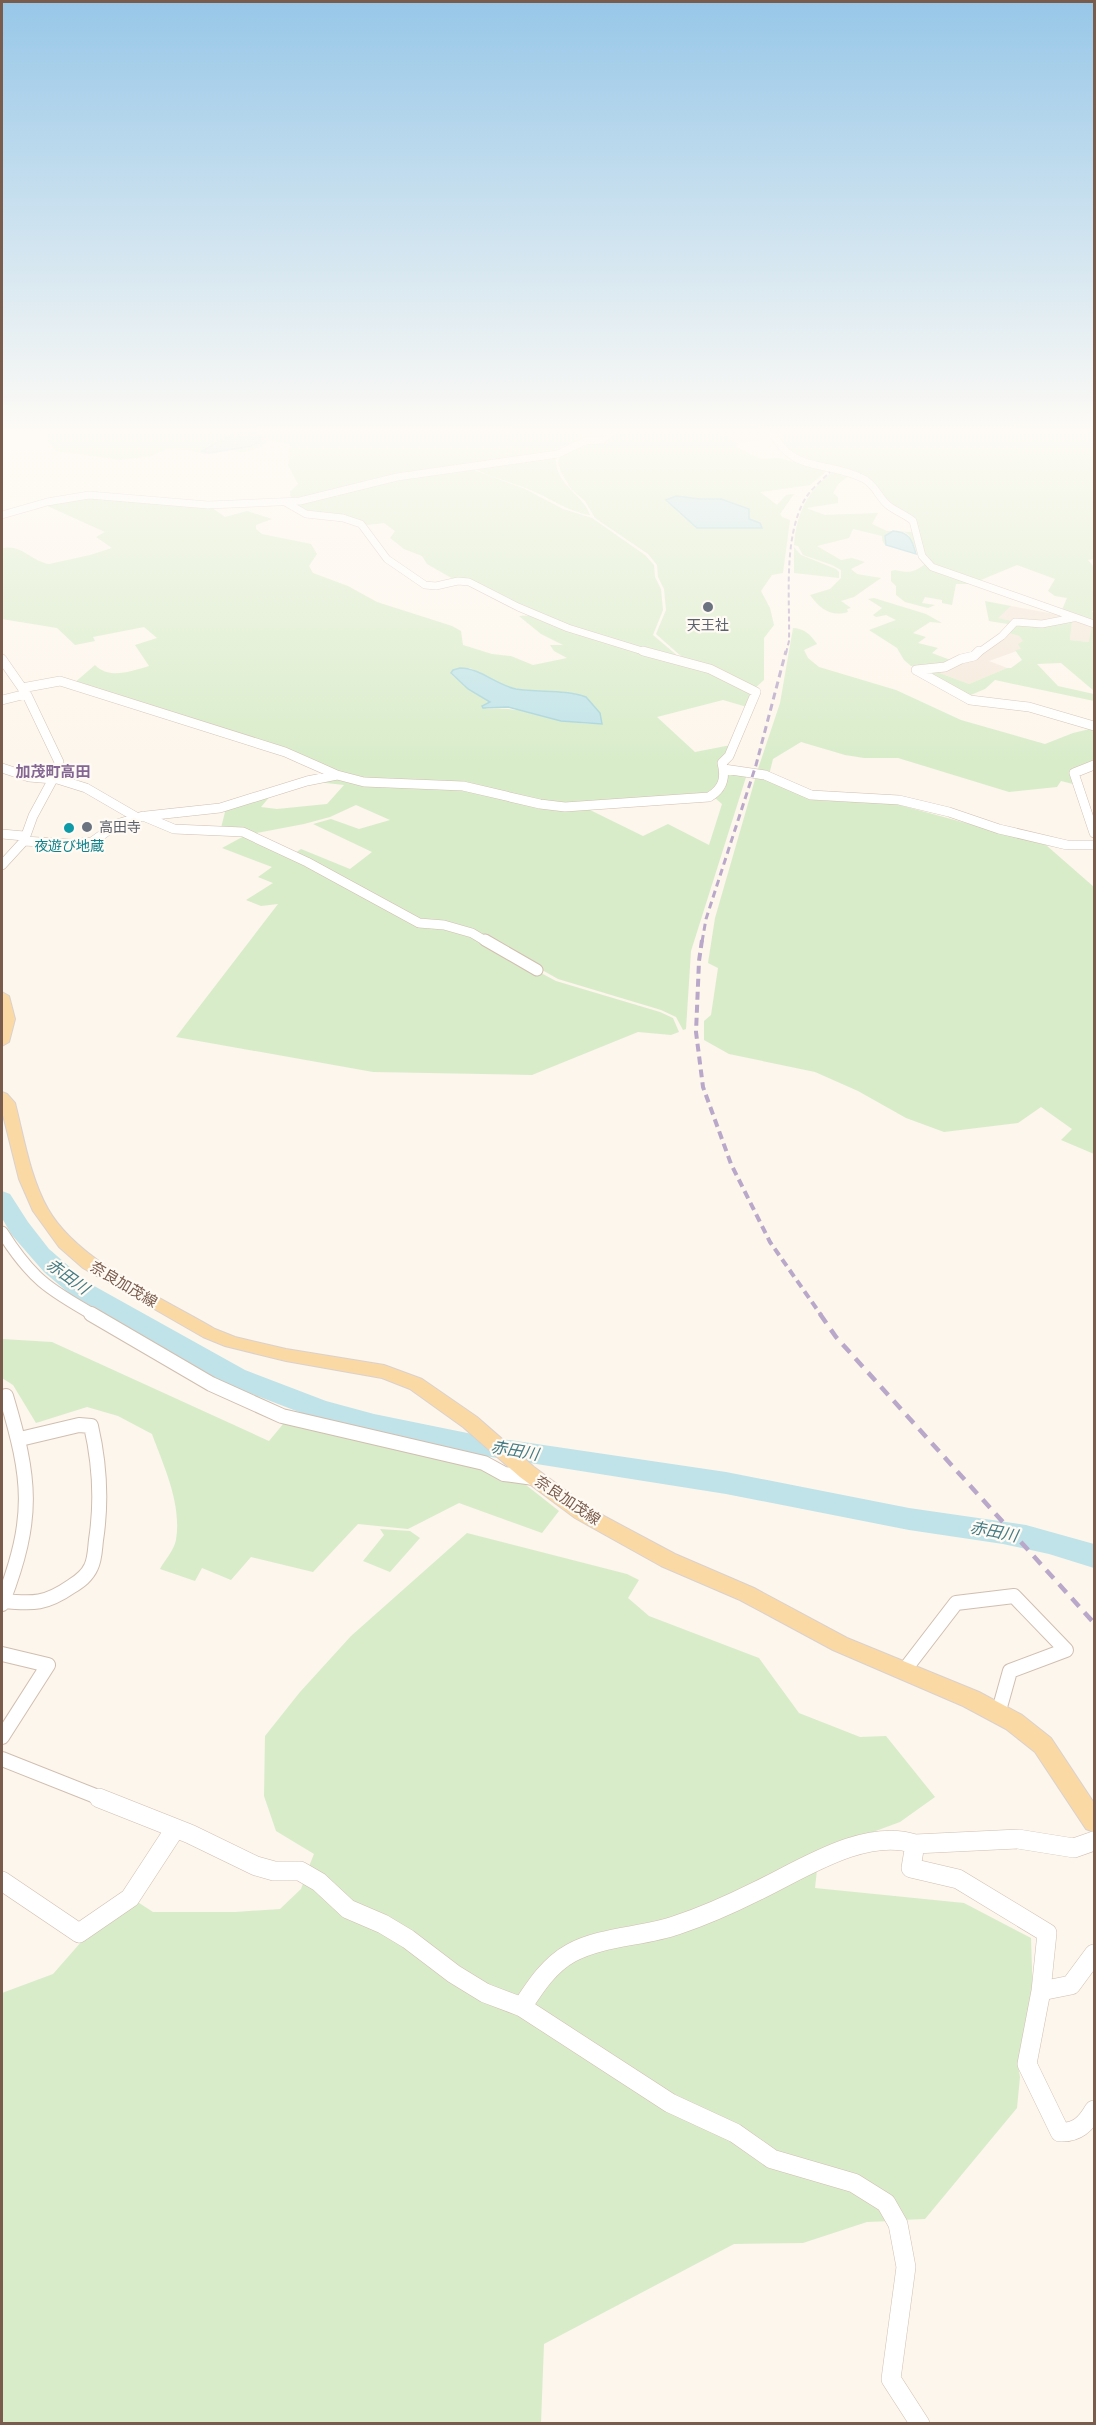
<svg xmlns="http://www.w3.org/2000/svg" width="1096" height="2425" font-family="Ubuntu,'Noto Sans JP',sans-serif">
	<style>
		.residential { fill: #f5e8da }
		.industrial { fill: #efe9e4 }
		.green { fill: #d8ecc9; fill-rule: evenodd }
		.water { fill: #bfe3e8; stroke: #a5d3da; stroke-width: 1.5 }
		.lines { fill: none; stroke-linecap: round; stroke-linejoin: round }
		.river { fill: #bfe3e8; fill-rule: evenodd }
		.minor-far4-casing { stroke: #d1beb0; stroke-width: 8 }
		.minor-far3-casing { stroke: #d1beb0; stroke-width: 10 }
		.minor-far2-casing { stroke: #d1beb0; stroke-width: 13 }
		.minor-far1-casing { stroke: #d1beb0; stroke-width: 16 }
		.minor-casing { stroke: #d1beb0; stroke-width: 20 }
		.major-casing { stroke: #dad1cd; stroke-width: 2 }
		.minor-far4 { stroke: #fff; stroke-width: 7 }
		.minor-far3 { stroke: #fff; stroke-width: 9 }
		.minor-far2 { stroke: #fff; stroke-width: 11 }
		.minor-far1 { stroke: #fff; stroke-width: 14 }
		.minor { stroke: #fff; stroke-width: 19 }
		.major { fill: #fbd9a5; fill-rule: evenodd }
		.rail-far3 { stroke: #b9a8c9; stroke-width: 2; stroke-dasharray: 5 3; stroke-linecap: butt }
		.rail-far2 { stroke: #b9a8c9; stroke-width: 3; stroke-dasharray: 7 4.5; stroke-linecap: butt }
		.rail-far1 { stroke: #b9a8c9; stroke-width: 4; stroke-dasharray: 8 5; stroke-linecap: butt }
		.rail { stroke: #b9a8c9; stroke-width: 4.5; stroke-dasharray: 11 8; stroke-linecap: butt }
		.worship-dot { fill: #6b7280; stroke: #fffaf3; stroke-width: 2 }
		.culture-dot { fill: #0f9aa8; stroke: #fffaf3; stroke-width: 2 }
		.labels { text-anchor: middle; dominant-baseline: central; stroke-width: 4.5; stroke-linejoin: round; paint-order: stroke }
		.far-worship-label { font-size: 14px; fill: #5b616d; stroke: #fffaf3 }
		.far-culture-label { font-size: 14px; fill: #0d838f; stroke: #fffaf3 }
		.far-quarter-label { font-size: 15px; font-weight: bold; fill: #846695; stroke: #fffaf3 }
		.street-label { font-size: 15px; fill: #7a5c4d; stroke: #fffaf3 }
		.water-label { font-size: 16px; font-style: italic; fill: #437c86; stroke: #fffaf3 }
	</style>
	<rect width="100%" height="100%" fill="#fdf6ec"/>
	<path class="residential" d="M1011,606L1060,615L1064,620L1041,622L1012,621L997,618Z
		M1072,621L1092,625L1090,642L1070,640Z
		M1009,633L1019,636L1024,641L1022,649L989,661L1007,668L969,684L929,669L977,657Z"/>
	<path class="industrial" d="M717,429H768L771,438L740,443L730,441Z"/>
	<path class="green" d="M582,429L577,435L586,439L554,454L396,477L299,501L291,499L290,492L298,484L288,465L290,456L289,444L268,440L260,448L242,452L234,450L203,454L190,450L166,449L151,456L121,460L57,451L48,442L43,430Z
		M618,429H717L730,441L740,443L736,447L761,459L778,458L828,470L810,485L760,492L777,505L786,495L794,494L780,514L782,517L790,520L783,573L772,575L761,591L770,608L774,625L764,638V680L754,689L683,658L656,634L666,610L664,589L658,577L657,565L648,554L595,518L585,501L571,489L561,472L558,463L560,455ZM676,496L700,499H721L749,509V519L760,523L697,528L678,512Z
		M773,429H1094V559L1088,560L1094,567V609L1092,612L1094,613V623L1061,612L1067,598L1055,596L1048,591L1055,579L1017,565L976,582L935,566L925,556L917,523L890,505L873,483L786,453Z
		M556,456C553,484 583,494 590,515C568,512 549,497 528,489C510,481 491,478 474,468Z
		M471,469L525,489L563,509L592,518L645,555L654,565L655,577L661,589L663,610L653,635L679,657L629,647L530,611L497,594L455,580L427,564L422,556L404,549L390,538L395,531L384,523L367,525L358,520L317,517L292,506L384,481Z
		M834,471L851,475L839,483L833,493L838,497V503L806,508L825,515L878,513L872,524L887,531L913,532L918,554L909,535L904,532L886,545L888,547C883,544 882,541 882,536L853,529L849,538L817,546L841,560L852,558L865,562L851,569L857,574L881,578L854,597L841,601L851,608L847,609L848,612C831,617 820,609 810,595L830,589L841,578V570L832,565L803,555L798,546L794,545C796,514 808,489 834,471Z
		M89,496L208,505L225,517L247,511L272,519L256,525V529L262,534L311,544L317,554L309,566L313,573L348,586L377,602L452,626L461,631L463,645L492,654L511,656L533,665L567,658L554,651L550,645H563L541,634L519,616L534,615L681,660L753,692L747,707L723,700L657,717L695,752L731,745L720,780L711,793L565,806L463,785L371,782L73,684L95,665C110,680 131,671 149,666L135,645L157,638L144,627L93,637L95,641L75,645L57,628L2,619V548C22,544 31,561 49,564L90,555L112,548L96,537L105,532L43,504ZM470,668L502,685L517,689L578,694L593,724C557,723 523,705 487,709L483,706L491,702L468,689L451,674Z
		M794,547L801,555L836,569L839,572V578L794,573Z
		M925,564L972,584H956L952,605L942,603V600L925,597L922,603L935,605L928,608L905,602L896,595V586L891,581V571L895,570C908,573 914,573 925,564Z
		M874,598L926,614L942,623L930,622L913,633L926,637L918,643L938,648L932,653L953,661L945,665L911,666L904,660L897,648L869,630L896,620L886,615L876,617L873,615L882,608L868,599Z
		M985,601L1011,606L998,618L1012,621L1008,624L989,621Z
		M1072,621L1070,640L1089,642L1092,625L1094,626V691L1061,663L1037,664L1058,686L1094,694V701L995,680L985,689L966,697L926,674L929,669L969,684L1007,668H1011L1022,660L1015,650L1021,649L1018,644L1023,641L1019,636L1009,633L1017,623Z
		M793,628C805,629 810,634 817,644L804,650L808,658L819,667L896,690L961,720L1045,744L1073,733L1094,728V762L1069,773L1073,784L1061,781L1057,787L1009,792L898,758H864L845,755L801,742L773,759L769,775L757,772L780,703Z
		M729,772L747,774L691,951L686,1029L683,1030L676,1017L661,1010L558,979L489,940L423,922L295,853L301,849L350,869L372,852L313,824L331,819L359,829L390,820L356,805L330,817L304,824L252,834L221,828L226,808L272,794L261,807L277,809L327,804L344,785L308,781L335,776L438,786L588,809L643,836L668,824L709,845L722,804L715,798L725,789Z
		M756,776L814,800L896,804L1046,845L1094,887V1154L1061,1140L1072,1129L1041,1107L1018,1123L944,1132L906,1118L858,1091L815,1072L729,1054L704,1040V1021L711,1015L718,968L708,963L715,918Z
		M246,835L418,925L462,931L556,981L660,1012L673,1018L679,1032L671,1035L638,1032L532,1075L373,1072L176,1037L278,904L261,906L246,900L273,883L258,877L272,867L222,848Z
		M2,1339L52,1342L269,1441L289,1417L502,1466L559,1511L542,1533L459,1503L408,1529L358,1524L313,1572L251,1557L231,1580L202,1568L195,1581L160,1569C165,1560 174,1550 176,1540C182,1504 164,1467 152,1434L118,1416L87,1407L36,1423L13,1385L2,1378Z
		M380,1529L410,1531L420,1538L390,1572L363,1561L384,1535Z
		M467,1533L627,1574L639,1580L628,1598L649,1616L759,1658L799,1713L860,1737L886,1736L935,1797L900,1822L819,1852L815,1888L964,1903L1031,1938L1033,2000L1018,2065L1020,2077L1017,2108L925,2219L901,2220L896,2208L774,2152L672,2098L486,1989L351,1906L308,1869L314,1854L276,1831L264,1796L265,1736L300,1692L351,1636Z
		M305,1878L520,2011L603,2066L852,2188L884,2208L891,2221L867,2222L803,2243L734,2244L544,2344L541,2423L2,2424V1993L53,1974L82,1941L133,1899L153,1912H235L280,1909L301,1889Z"/>
	<path class="water" d="M241,433L255,434L263,438L251,446L209,453L202,451L232,434Z
		M676,496L700,499H721L749,509V519L760,523L762,528H697L666,500Z
		M893,531C909,532 912,539 916,554L886,545L885,536Z
		M460,668C480,668 496,685 516,689C539,693 564,689 586,697L600,713L602,724L561,721L508,707L483,708L482,706L490,702L468,689L451,673L453,670Z"/>
	<g class="lines">
		<path class="river" d="M2,1191L10,1194L28,1222L49,1249L87,1282L245,1370L326,1401L374,1414L482,1436L726,1472L909,1508L1026,1525L1094,1544V1568L1049,1554L1003,1544L909,1530L726,1494L428,1447L312,1417L226,1384L70,1294L44,1272L11,1234L2,1218Z"/>
		<defs>
			<path id="minor-far4" d="M770,429C793,476 826,459 864,479C876,485 879,499 889,506C897,512 906,515 913,521L922,556L932,567L1094,624
				M285,502L306,514L343,518L361,524L387,559L425,585L436,586L458,581L469,582L518,607L568,628L649,653
				M2,515L47,502L89,495L208,505L300,501L397,477L558,454L585,441L602,440L616,429
				M978,653L1002,636L1015,622L1042,624L1073,618"/>
			<path id="minor-far3" d="M2,659L27,695L59,762L53,779L33,816L24,841L2,865
				M916,670L970,700L1029,707L1094,726
				M916,670L945,667L961,659L974,656L979,651
				M22,688L60,681L285,752L337,775L364,782L463,786L540,804L565,807L709,797C723,789 726,778 722,763L729,756L756,692L710,669L643,651
				M2,700L26,694
				M1094,765L1074,773L1094,833
				M2,768L29,777L53,779
				M724,769L765,775L811,795L899,800L949,812L999,829L1067,845H1094
				M54,778L86,788L136,817
				M146,816L220,808L307,781L337,775
				M2,834L24,836
				M24,841L71,844L92,842L117,824L143,816L174,829L243,832L307,862L419,923L444,925L472,933L487,942"/>
			<path id="minor-far2" d="M485,940L537,970
				M2,1232C31,1278 48,1289 94,1315"/>
			<path id="minor-far1" d="M91,1314L211,1384L282,1416L484,1463L504,1474L534,1478
				M3,1601C35,1517 31,1480 6,1396
				M2,1604L3,1601C34,1604 46,1604 72,1586C80,1581 87,1576 91,1567C95,1559 95,1548 96,1540C102,1501 100,1465 91,1426L79,1425L20,1439
				M2,1654L48,1665L2,1737
				M903,1672L956,1603L1014,1596L1066,1650L1010,1671L998,1714
				M2,1759L103,1799"/>
			<path id="minor" d="M99,1798L190,1834L256,1866L274,1871H300L319,1882L348,1909L383,1924L408,1939L454,1974L485,1993L522,2007L670,2103L735,2133L772,2159L854,2183L886,2203L898,2224L906,2267L891,2379L920,2424
				M915,1844L911,1868L958,1879L1047,1933L1041,1991L1027,2064L1060,2132C1077,2133 1086,2124 1094,2110
				M2,1881L79,1933L130,1898L175,1829
				M1041,1991L1071,1985L1094,1954
				M522,2007C535,1987 549,1965 571,1953C602,1936 643,1937 677,1925C704,1916 731,1904 757,1891C801,1870 865,1827 915,1844L1018,1839L1074,1848L1094,1841"/>
			<path id="major" d="M2,992L9,996L15,1019L9,1042L2,1046Z
				M2,1092L7,1094L15,1103C24,1138 30,1177 48,1209C78,1262 163,1298 215,1329L235,1337L286,1349L384,1365L422,1379L477,1417L534,1467L589,1508L675,1554L754,1588L847,1638L979,1692L1022,1715L1051,1738L1094,1803V1832L1086,1829L1035,1752L1006,1729L963,1706L833,1650L740,1600L661,1566L575,1518L520,1477L463,1427L410,1389L382,1378L286,1361L225,1346L203,1337L83,1268L59,1247L33,1211L19,1179L2,1111Z"/>
		</defs>
		<use href="#minor-far4" class="minor-far4-casing"/>
		<use href="#minor-far3" class="minor-far3-casing"/>
		<use href="#minor-far2" class="minor-far2-casing"/>
		<use href="#minor-far1" class="minor-far1-casing"/>
		<use href="#minor" class="minor-casing"/>
		<use href="#major" class="major-casing"/>
		<use href="#minor-far4" class="minor-far4"/>
		<use href="#minor-far3" class="minor-far3"/>
		<use href="#minor-far2" class="minor-far2"/>
		<use href="#minor-far1" class="minor-far1"/>
		<use href="#minor" class="minor"/>
		<use href="#major" class="major"/>
		<path class="rail-far3" d="M786,653L789,641C790,597 783,538 805,499C811,489 822,480 830,472"/>
		<path class="rail-far2" d="M702,942L706,919L756,765L786,651"/>
		<path class="rail-far1" d="M702,940L699,961L696,1032L703,1087L731,1164L770,1242L821,1315"/>
		<path class="rail" d="M820,1314L836,1337L1094,1623"/>
	</g>
	<linearGradient id="sky" x2="0" y2="1"><stop stop-color="#97c7e8"/><stop offset="0.56" stop-color="#fefbf6"/><stop offset="1" stop-color="#fefbf6" stop-opacity="0"/></linearGradient>
	<rect width="1096" height="769" fill="url(#sky)"/>
	<g class="worship-dot">
		<circle cx="708" cy="607" r="6"/>
		<circle cx="87" cy="827" r="6"/>
	</g>
	<circle class="culture-dot" cx="69" cy="828" r="6"/>
	<g class="labels">
		<g class="far-worship-label">
			<text x="708" y="625">天王社</text>
			<text x="99" y="827" text-anchor="start">高田寺</text>
		</g>
		<g class="far-culture-label">
			<text x="69" y="846">夜遊び地蔵</text>
		</g>
		<g class="far-quarter-label">
			<text x="53" y="771">加茂町高田</text>
		</g>
		<g class="street-label">
			<text transform="translate(124 1284) rotate(31)">奈良加茂線</text>
			<text transform="translate(568 1500) rotate(34)">奈良加茂線</text>
		</g>
		<g class="water-label">
			<text transform="translate(68 1276) rotate(36)">赤田川</text>
			<text transform="translate(515 1450) rotate(10)">赤田川</text>
			<text transform="translate(994 1531) rotate(11)">赤田川</text>
		</g>
	</g>
	<rect width="1096" height="2425" fill="none" stroke="#7a5c4d" stroke-width="6"/>
</svg>
